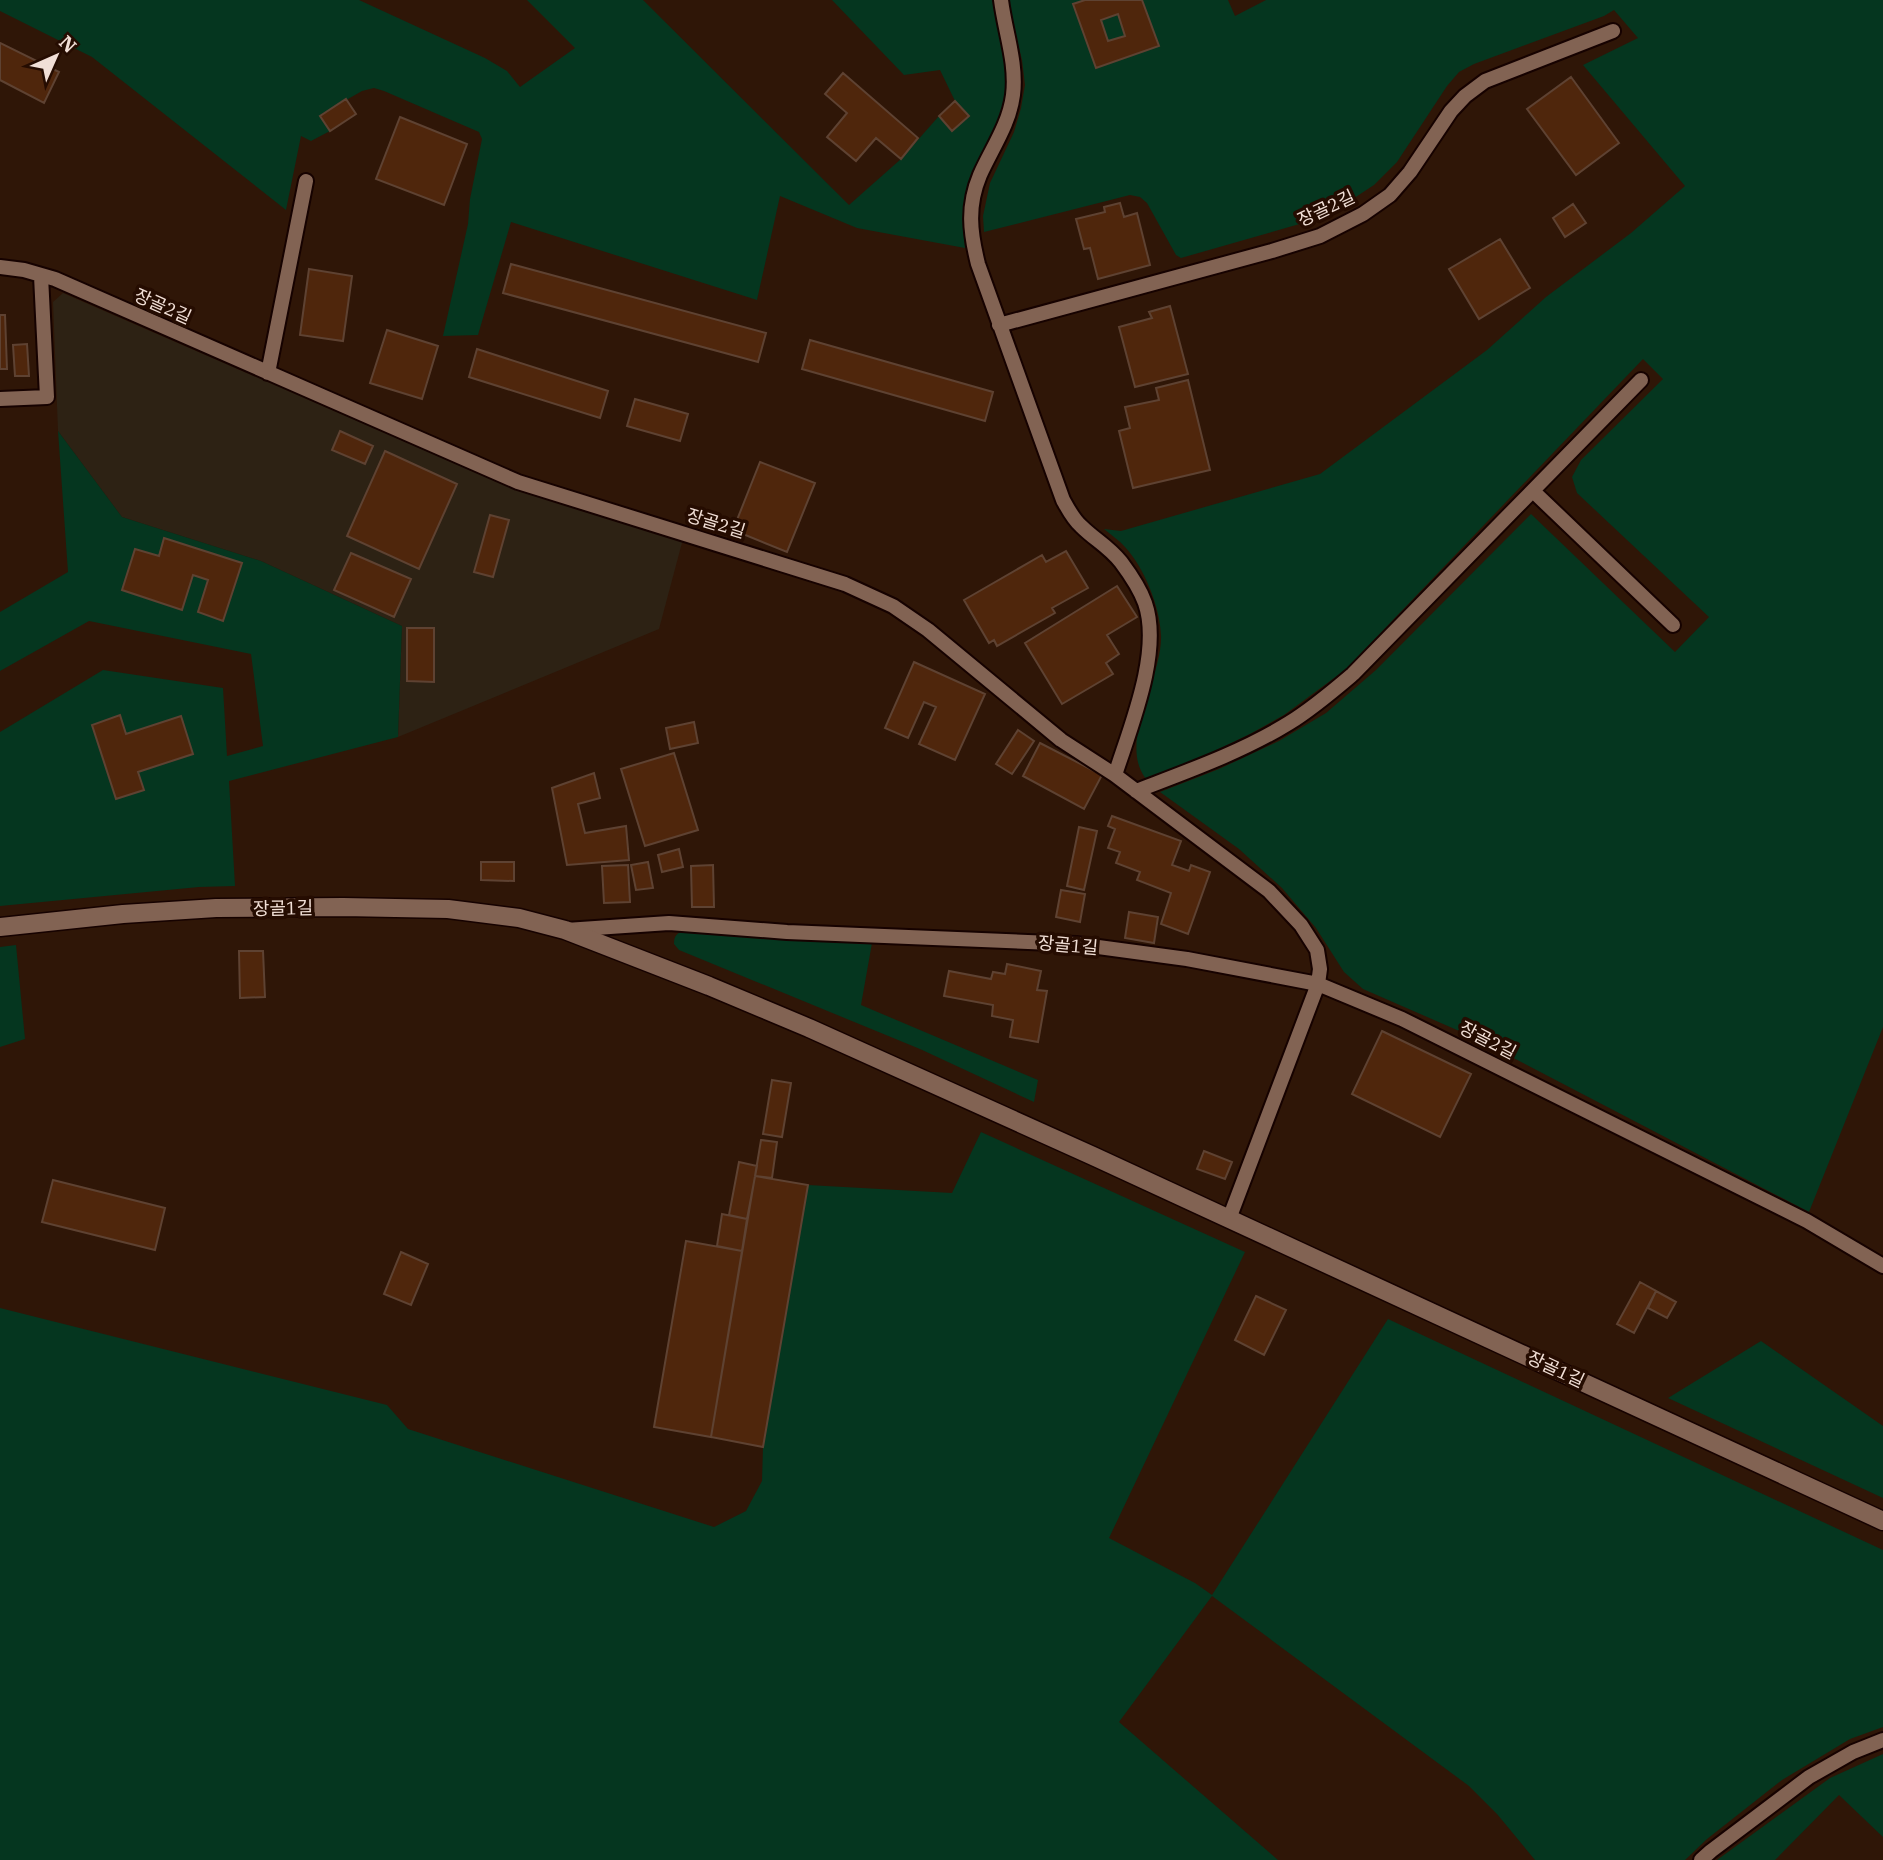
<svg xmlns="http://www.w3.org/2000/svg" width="1883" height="1860" font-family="'IBM Plex Serif','Noto Sans KR',serif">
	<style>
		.industrial { fill: #2d2214 }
		.green { fill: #05361f }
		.building { fill: #4f260c; stroke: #5e4232; stroke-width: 2; fill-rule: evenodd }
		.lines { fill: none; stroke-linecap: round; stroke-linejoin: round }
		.lane-casing { stroke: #160200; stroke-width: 18 }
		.street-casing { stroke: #160200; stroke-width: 21 }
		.lane { stroke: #826353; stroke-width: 14 }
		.street { stroke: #826353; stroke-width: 18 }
		.labels { text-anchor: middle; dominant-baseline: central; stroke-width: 7; stroke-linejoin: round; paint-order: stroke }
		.street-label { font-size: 18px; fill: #f1dfd6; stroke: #250c01 }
	</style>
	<rect width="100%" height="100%" fill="#2f1607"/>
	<path class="industrial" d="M63,293L518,491L683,539L659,629L398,737L402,626L261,561L122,517L58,431L53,302Z"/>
	<path class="green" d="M0,0H359L485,58L507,71L520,87L575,48L527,0H643L849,205L901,159L939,116L952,131L969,116L955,101L940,70L904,75L832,0H994L1009,87L1001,120L973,175L965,197L963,222L965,248L857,228L780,196L757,300L511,222L478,335L443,336L468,224L470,199L482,139L479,132L384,91L374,88L362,91L320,115L330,131L311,141L301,136L286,210L92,57L0,11Z
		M1007,0H1228L1235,16L1266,0H1883V1027L1809,1212L1473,1037L1363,989L1344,972L1316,928L1282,888L1239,849L1160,792L1219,769L1279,741L1326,713L1376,670L1531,514L1675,652L1709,617L1577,493L1572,477L1581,460L1663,379L1643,359L1345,670L1284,715L1250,734L1200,758L1146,779C1117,742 1163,677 1161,635C1160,607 1144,567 1125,547C1119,540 1111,535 1104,529L1121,531L1320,474L1487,350L1546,297L1631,233L1685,186L1583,65L1638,38L1614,10L1604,16L1474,64L1459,72L1447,86L1397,162L1374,185L1342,206L1310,221L1181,258L1176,255L1147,203L1140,197L1130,195L984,232L983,216L990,183L1014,132L1021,108L1025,85L1022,60Z
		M58,431L122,517L261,561L402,626L398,737L229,781L235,886L199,887L0,906V732L103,670L223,688L227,756L263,746L251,654L89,621L0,671V612L68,572Z
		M685,931L872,943L861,1005L1038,1080L1034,1102L920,1049L679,950L674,944C674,935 677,933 685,931Z
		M16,945L25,1039L0,1047V947Z
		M981,1132L1245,1252L1109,1538L1195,1583L1212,1595L1388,1319L1883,1550V1727L1850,1739L1782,1780L1707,1839L1685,1860H1535L1497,1814L1469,1786L1212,1596L1119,1722L1278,1860H0V1308L387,1405L408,1429L714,1527L746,1511L762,1481L763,1447L808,1185L952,1193Z
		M1761,1341L1883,1426V1498L1668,1398Z
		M1883,1754V1837L1839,1795L1775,1860H1717L1830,1778Z"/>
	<path class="building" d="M1085,0H1142L1159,46L1096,68L1073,4ZM1118,14L1125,36L1108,41L1101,20Z
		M0,43L59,72L44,103L0,80Z
		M843,73L918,138L901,159L876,138L856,161L827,137L847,113L825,94Z
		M1571,77L1619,143L1576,175L1527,109Z
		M346,99L356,114L330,131L320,116Z
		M955,101L969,116L952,131L939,116Z
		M400,117L467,144L444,205L376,179Z
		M1120,203L1124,217L1137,213L1150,265L1098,279L1090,248L1084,249L1076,219L1105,212L1104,207Z
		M1573,204L1586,223L1565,237L1553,218Z
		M1500,239L1530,288L1479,319L1449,269Z
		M511,264L766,333L758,362L503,293Z
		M309,269L352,276L343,341L300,335Z
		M1170,306L1188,374L1135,387L1119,327L1152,318L1149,312Z
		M0,315H5L7,369H0Z
		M387,330L438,346L422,399L370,383Z
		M810,340L993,392L985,421L802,369Z
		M27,344L29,376H15L13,345Z
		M477,349L608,391L600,418L469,377Z
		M1188,380L1210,470L1133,488L1119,431L1130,428L1125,407L1159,400L1156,388Z
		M635,399L688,414L680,441L627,426Z
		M340,431L373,446L365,464L332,450Z
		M385,451L457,484L419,569L347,536Z
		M760,462L815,483L787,552L733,530Z
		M490,515L509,520L493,577L474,572Z
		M164,538L242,563L223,621L198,612L208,580L193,575L182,610L122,590L135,549L159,556Z
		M1066,551L1088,588L1052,608L1055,613L997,646L994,640L989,643L964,600L1042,555L1046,562Z
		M351,553L411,579L394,617L334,590Z
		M1117,586L1137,617L1107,635L1119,654L1106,663L1113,674L1062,704L1025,643Z
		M407,628H434V682L407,681Z
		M914,662L985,694L955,760L919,744L936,707L924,702L908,738L885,728Z
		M120,715L126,734L181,716L193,754L138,772L144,790L116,799L92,725Z
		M694,722L698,743L670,749L666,728Z
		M1018,730L1034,741L1012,774L996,764Z
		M1040,743L1102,775L1084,809L1023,776Z
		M674,753L698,830L645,846L621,769Z
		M594,773L600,798L578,804L585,833L626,826L629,860L567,865L552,788Z
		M1112,816L1181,841L1172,865L1189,871L1191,865L1210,872L1188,934L1161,924L1171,893L1137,880L1140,872L1116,863L1120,852L1108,848L1115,829L1108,826Z
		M1079,827L1097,831L1084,890L1067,886Z
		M679,849L683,867L662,872L658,855Z
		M481,862H514V881L481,880Z
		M648,862L653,888L636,890L631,865Z
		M628,865L630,902L604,903L602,866Z
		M713,865L714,907H692L691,866Z
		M1061,890L1085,894L1080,922L1056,917Z
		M1129,912L1158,917L1154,943L1125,938Z
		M239,951H263L265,997L240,998Z
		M1007,964L1041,971L1037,990L1047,991L1038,1042L1010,1037L1013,1020L992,1016L993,1005L944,996L949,971L991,979L993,972L1005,974Z
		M1382,1031L1471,1074L1440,1137L1352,1094Z
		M772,1080L791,1083L782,1137L763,1134Z
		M761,1140L777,1142L772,1178L755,1176Z
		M1204,1151L1232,1162L1225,1179L1197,1169Z
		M739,1162L757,1166L747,1219L729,1215Z
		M755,1176L808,1185L763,1447L711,1437Z
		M53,1180L165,1208L155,1250L42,1222Z
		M722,1214L747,1219L742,1251L717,1246Z
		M686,1241L742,1251L711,1437L654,1427Z
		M401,1252L428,1264L411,1305L384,1294Z
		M1640,1282L1656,1291L1634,1333L1617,1324Z
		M1656,1291L1676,1302L1667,1318L1648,1308Z
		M1256,1296L1286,1310L1264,1355L1235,1340Z"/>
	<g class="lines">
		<defs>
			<path id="lane" d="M1001,0C1005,32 1017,63 1013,95C1009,125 992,148 980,175C967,206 970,232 978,264L1063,500C1068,509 1073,519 1081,526C1095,540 1107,545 1121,562C1130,574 1140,589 1145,603C1162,652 1130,728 1115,775
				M0,267L24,270L55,279L518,482L845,584L893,606L928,630L1061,740L1115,775L1269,891L1301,925L1317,950L1320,969L1318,984L1402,1019L1807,1221L1883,1266
				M999,325L1272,251L1320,236L1363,214L1390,195L1410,172L1451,111L1465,96L1485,81L1613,31
				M268,373L306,181
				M0,399L47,397L41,276
				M1533,491L1673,625
				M1136,791C1188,771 1242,752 1289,723C1312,709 1333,691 1353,674L1641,380
				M566,930L669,923L787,932L1076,944L1187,959L1318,984L1229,1219
				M1701,1860L1711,1851L1809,1777L1853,1752L1883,1740"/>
			<path id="street" d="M0,927L123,914L216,908L343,907L448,909L519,918L565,930L709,986L809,1028L1093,1156L1883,1521"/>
		</defs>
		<use href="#lane" class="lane-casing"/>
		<use href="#street" class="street-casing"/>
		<use href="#lane" class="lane"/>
		<use href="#street" class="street"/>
	</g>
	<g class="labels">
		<g class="street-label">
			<text transform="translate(1326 208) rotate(-25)">장골2길</text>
			<text transform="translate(163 306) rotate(24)">장골2길</text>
			<text transform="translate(716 523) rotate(17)">장골2길</text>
			<text transform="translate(283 908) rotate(-1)">장골1길</text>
			<text transform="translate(1068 945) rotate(5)">장골1길</text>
			<text transform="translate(1488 1040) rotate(27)">장골2길</text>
			<text transform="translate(1556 1369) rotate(25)">장골1길</text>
		</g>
	</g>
	<g transform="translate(56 56) rotate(45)" stroke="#250c01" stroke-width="5" paint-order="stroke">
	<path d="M0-5L12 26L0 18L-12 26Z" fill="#f1dfd6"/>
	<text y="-10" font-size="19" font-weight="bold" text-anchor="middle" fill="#f1dfd6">N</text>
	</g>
</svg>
